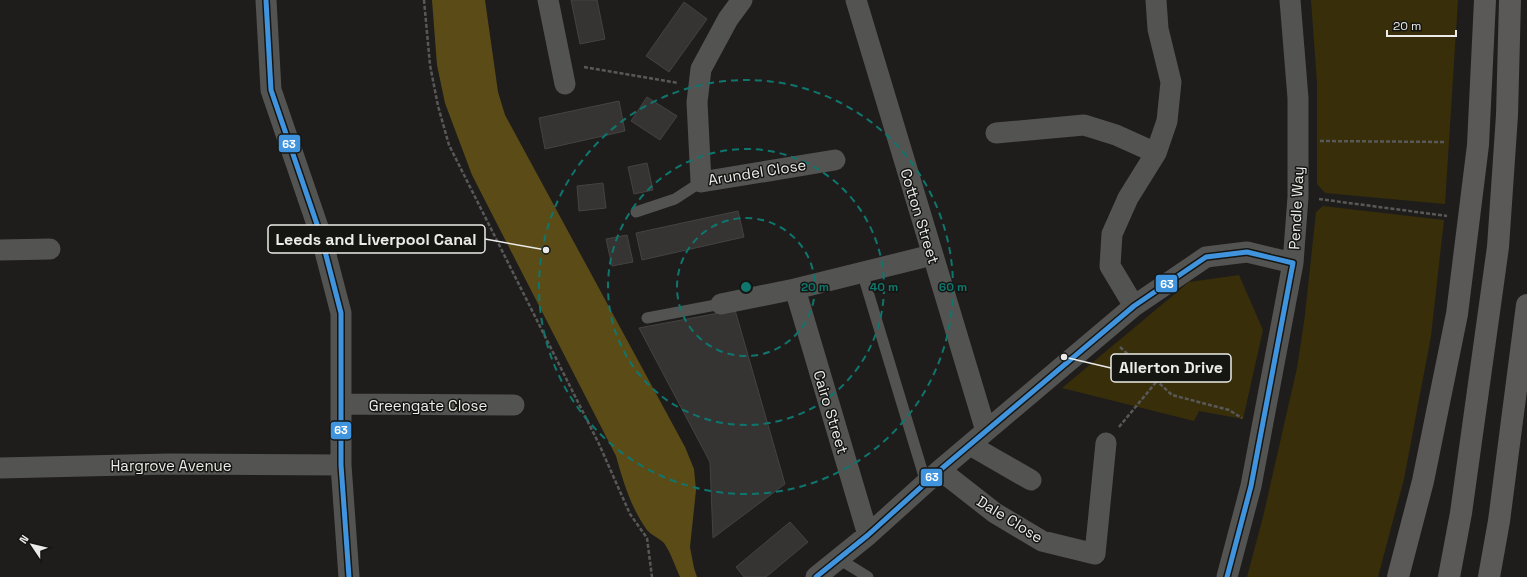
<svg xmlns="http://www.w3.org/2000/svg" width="1527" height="577" font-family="'Space Grotesk',sans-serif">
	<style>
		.green { fill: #392e0a }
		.water { fill: #5b4c17 }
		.building { fill: #353433; stroke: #444342 }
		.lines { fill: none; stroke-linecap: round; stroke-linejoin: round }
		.path { stroke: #595858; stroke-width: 2.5; stroke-dasharray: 4 2; stroke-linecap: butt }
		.lane { stroke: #535352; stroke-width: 11 }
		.street { stroke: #535352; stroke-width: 21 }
		.highway { stroke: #5a5958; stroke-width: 22 }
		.bus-1-casing { stroke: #151512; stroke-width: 8 }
		.bus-1 { stroke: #4094de; stroke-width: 5 }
		.ring { fill: none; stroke: #0f766e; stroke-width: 2; stroke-dasharray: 7 5 }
		.labels { text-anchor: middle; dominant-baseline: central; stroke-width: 3; stroke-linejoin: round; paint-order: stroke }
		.street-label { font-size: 15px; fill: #ebebe9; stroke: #151512 }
		.centre { fill: #0f766e; stroke: #151512; stroke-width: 2 }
		.ring-label { font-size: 12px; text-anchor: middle; font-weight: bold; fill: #0f766e; stroke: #151512; stroke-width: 3; stroke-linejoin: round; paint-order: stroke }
		.leader { fill: none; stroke: #ebebe9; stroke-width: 1.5 }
		.callout-dot { fill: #ebebe9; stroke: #151512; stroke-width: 1.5 }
		.callout { fill: #151512; stroke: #ebebe9; stroke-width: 1.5 }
		.callout-label { font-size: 16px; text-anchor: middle; font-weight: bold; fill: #ebebe9 }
		.line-badge { stroke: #151512; stroke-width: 1.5 }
		.badge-label { font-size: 11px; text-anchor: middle; font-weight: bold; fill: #fff }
	</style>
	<rect width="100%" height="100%" fill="#1e1d1c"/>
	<path class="green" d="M1311,0H1458L1445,204L1325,193L1317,184V83Z
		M1323,206L1444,220L1431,336L1404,479L1378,577H1247L1263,517L1297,368L1305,315L1316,212Z
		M1239,275L1263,330L1243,419L1199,411L1194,421L1062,388L1189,282Z"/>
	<path class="water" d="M432,0H485L498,92L505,115L685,447L694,469L696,490L690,547L694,568L697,577H680C675,566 671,553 664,543C659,538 651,535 647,530C631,508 623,481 616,456L472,175L445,103L437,65Z"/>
	<path class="building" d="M571,0H597L605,39L580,44Z
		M684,2L707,19L669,72L646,56Z
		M647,97L677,116L660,140L631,121Z
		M619,101L625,131L545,149L539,118Z
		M647,163L653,190L634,194L628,167Z
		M603,183L606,208L579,211L577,186Z
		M738,211L744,237L642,260L636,233Z
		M627,235L633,262L612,266L606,239Z
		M735,310L785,484L713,538L710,462L639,328Z
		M790,522L808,542L766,577H744L736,567Z"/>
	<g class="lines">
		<path class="path" d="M424,0L430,65L438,106L449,145L599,444L630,514L647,538L652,577
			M584,67L678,83
			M1320,141L1445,142
			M1319,199L1447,216
			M1120,347L1172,395L1229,410L1242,418
			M1119,427L1157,381"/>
		<path class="lane" d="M636,212L675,199L701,182
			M862,272L926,483
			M647,318L721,304
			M839,559L868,577"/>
		<path class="street" d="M266,0L271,90L321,236L341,313V465L349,577
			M548,0L565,84
			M742,0L728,19L701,69L697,102L701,182L835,160
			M856,0L986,431
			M1156,0L1158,29L1171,82L1167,121L1156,153
			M996,133L1084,125L1116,135L1156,153L1128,198L1112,234L1110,266L1134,306
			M0,250L50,249
			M795,289L868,535
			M721,304L795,289L932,255
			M341,404L514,405
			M970,445L1031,480
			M0,468L169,464L341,465
			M940,470L995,513L1042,541L1095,554L1106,443
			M816,577L868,535L940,470L1134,306L1206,257L1247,252L1293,263
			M1227,577L1251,486L1293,263L1298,197V98L1290,0"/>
		<path class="highway" d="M1398,577L1423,481L1457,314L1478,145L1485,0
			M1449,577L1461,513L1498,247L1507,115L1510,0
			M1489,577L1499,521L1527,305"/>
		<defs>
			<path id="bus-1" d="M266,0L271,90L321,236L341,313V465L349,577
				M816,577L868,535L940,470L1134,306L1206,257L1247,252L1293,263L1251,486L1227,577"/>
		</defs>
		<use href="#bus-1" class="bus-1-casing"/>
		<use href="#bus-1" class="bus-1"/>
	</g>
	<g class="ring">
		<circle cx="746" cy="287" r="69"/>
		<circle cx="746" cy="287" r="138"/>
		<circle cx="746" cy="287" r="207"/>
	</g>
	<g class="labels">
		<g class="street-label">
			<text transform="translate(757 172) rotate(-9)">Arundel Close</text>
			<text transform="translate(1296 208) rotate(-87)">Pendle Way</text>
			<text transform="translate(920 216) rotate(73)">Cotton Street</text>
			<text x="428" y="405">Greengate Close</text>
			<text transform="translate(831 412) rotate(73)">Cairo Street</text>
			<text x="171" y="465">Hargrove Avenue</text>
			<text transform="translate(1010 519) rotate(32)">Dale Close</text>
		</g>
	</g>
	<circle cx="746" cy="287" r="6" class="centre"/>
	<g class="ring-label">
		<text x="815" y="291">20 m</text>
		<text x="884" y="291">40 m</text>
		<text x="953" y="291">60 m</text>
	</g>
	<path class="leader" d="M546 250L485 239M1064 357L1111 368"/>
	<g class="callout-dot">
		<circle cx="546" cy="250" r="4"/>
		<circle cx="1064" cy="357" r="4"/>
	</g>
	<g class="callout">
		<rect x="268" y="225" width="217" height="28" rx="4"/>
		<rect x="1111" y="354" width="120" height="28" rx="4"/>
	</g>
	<g class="callout-label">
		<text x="376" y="245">Leeds and Liverpool Canal</text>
		<text x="1171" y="373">Allerton Drive</text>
	</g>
	<g class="line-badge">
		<rect x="278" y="134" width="23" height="19" rx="4" fill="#4094de"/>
		<rect x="1155" y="274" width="23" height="19" rx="4" fill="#4094de"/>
		<rect x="330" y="421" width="22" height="19" rx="4" fill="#4094de"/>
		<rect x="920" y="468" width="23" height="19" rx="4" fill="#4094de"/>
	</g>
	<g class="badge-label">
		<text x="289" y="148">63</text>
		<text x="1167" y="288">63</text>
		<text x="341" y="434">63</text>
		<text x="932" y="481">63</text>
	</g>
	<g transform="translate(32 545) rotate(305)" stroke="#151512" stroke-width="3" paint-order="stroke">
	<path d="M0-3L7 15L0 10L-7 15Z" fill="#ebebe9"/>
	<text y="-6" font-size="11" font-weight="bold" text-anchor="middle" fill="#ebebe9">N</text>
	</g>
	<path d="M1387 30v6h69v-6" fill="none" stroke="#ebebe9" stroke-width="2"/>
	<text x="1393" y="30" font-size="12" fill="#ebebe9" stroke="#151512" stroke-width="3" paint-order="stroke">20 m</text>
</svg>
